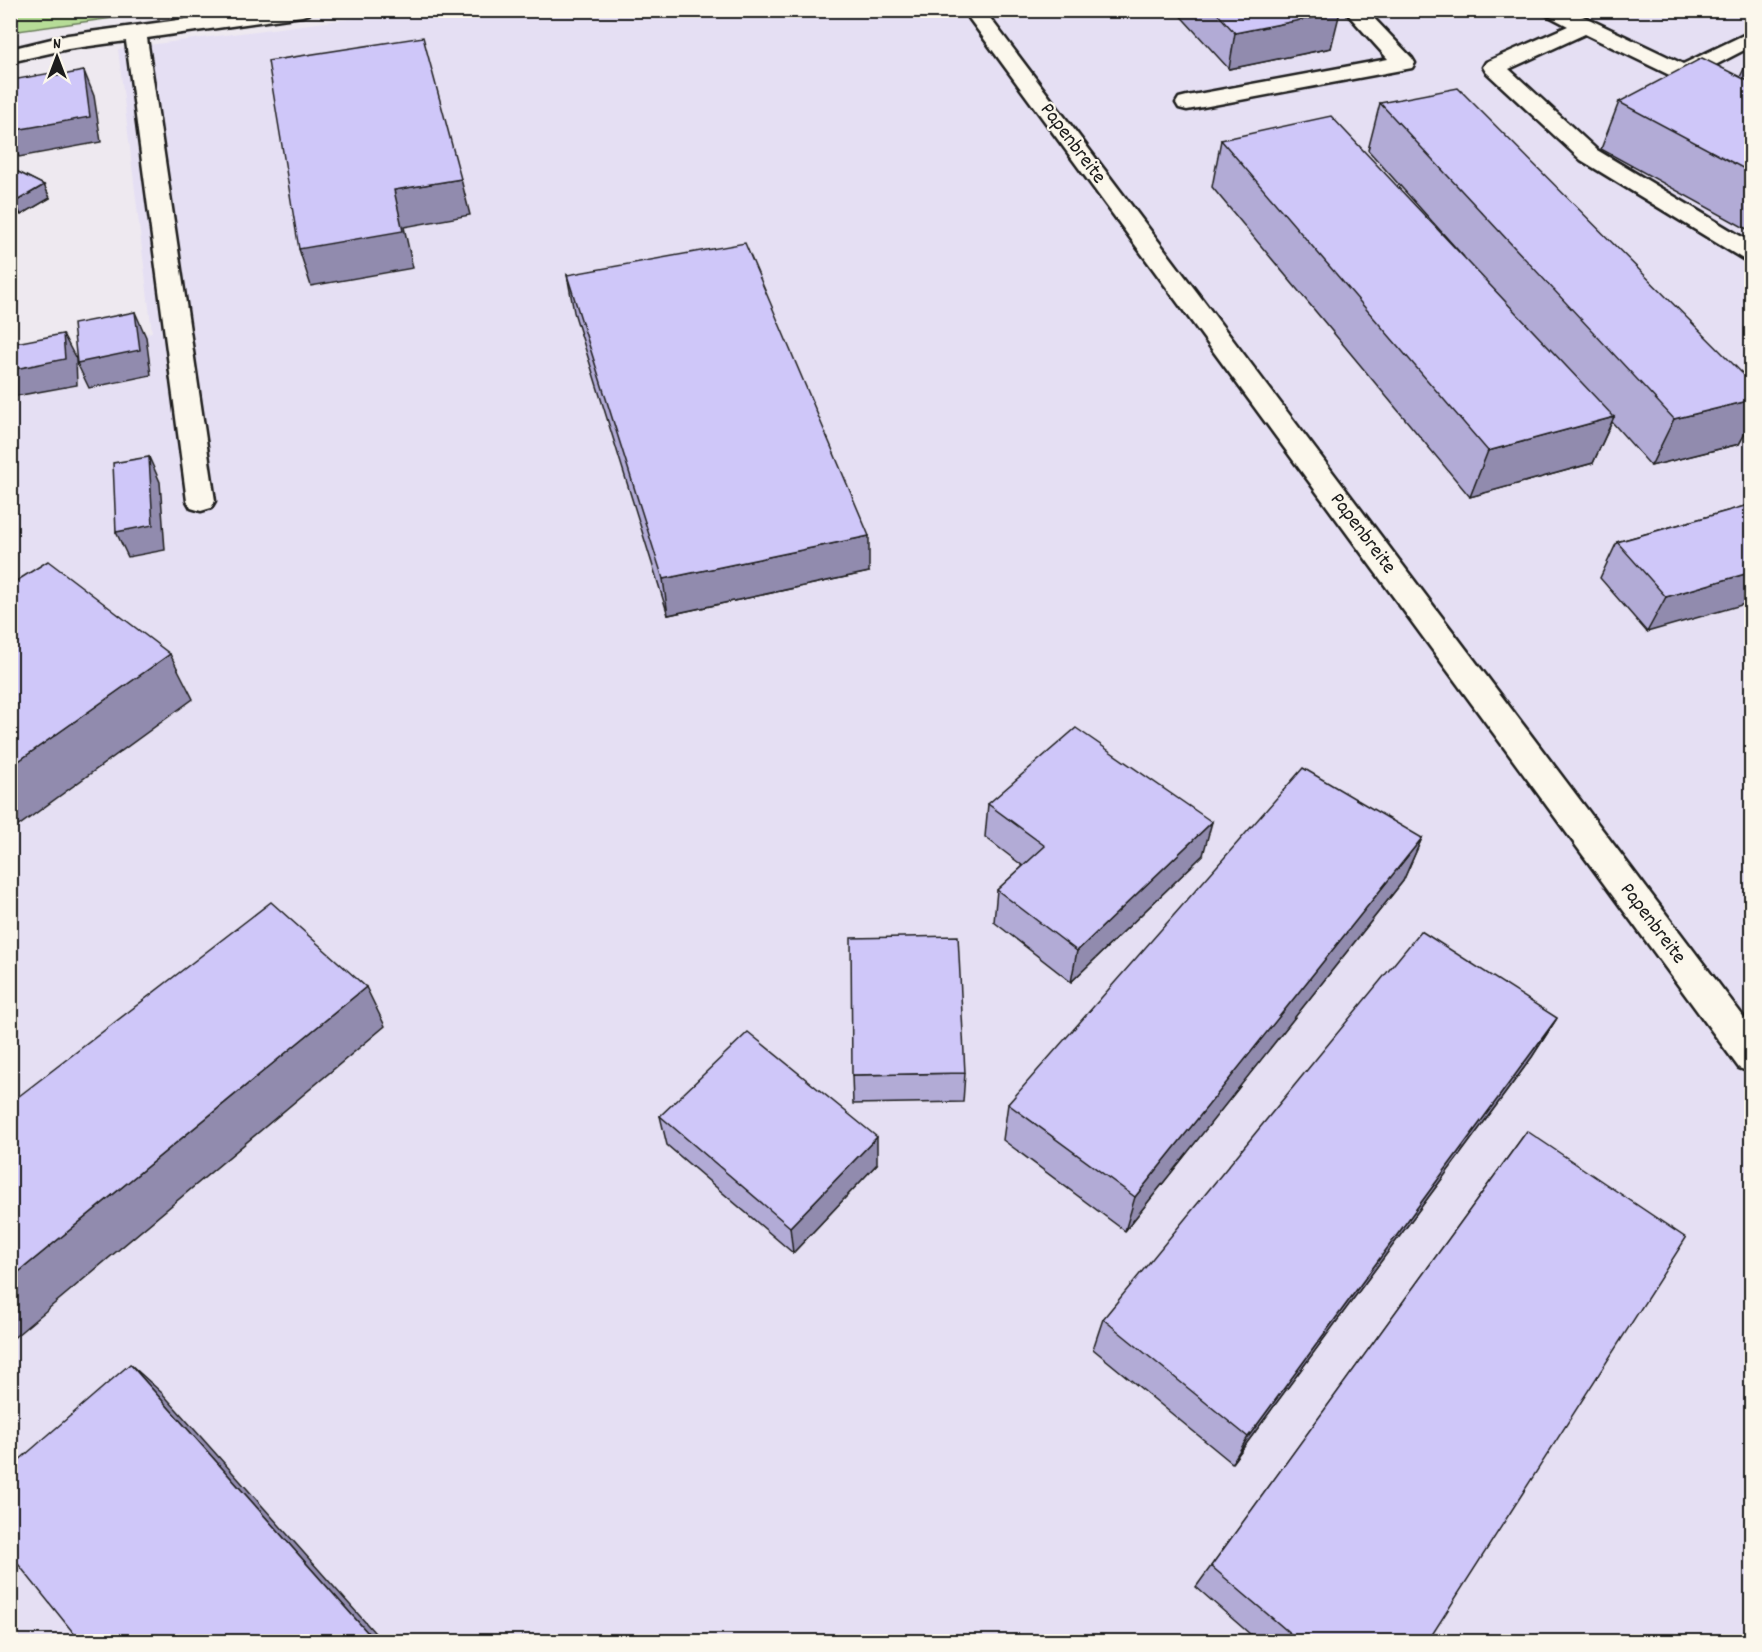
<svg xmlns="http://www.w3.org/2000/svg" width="1762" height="1652" font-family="Dekko,sans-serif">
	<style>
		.built { fill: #e5dff3 }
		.green { fill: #b6dc97; stroke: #697c5a; stroke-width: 1.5 }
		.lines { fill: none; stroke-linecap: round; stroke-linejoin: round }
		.minor-casing { stroke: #1c1c1c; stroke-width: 5 }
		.minor { fill: #fbf7ec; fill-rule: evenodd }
		.wall { fill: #b2abd6; stroke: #1c1c1c; stroke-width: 1.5 }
		.shaded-wall { fill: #918bae; stroke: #1c1c1c; stroke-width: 1.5 }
		.building { fill: #cfc7f9; stroke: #1c1c1c; stroke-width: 1.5 }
		.labels { text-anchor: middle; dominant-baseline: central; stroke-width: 4.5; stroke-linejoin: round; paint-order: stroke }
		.street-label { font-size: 21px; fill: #1c1c1c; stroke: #fbf7ec }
	</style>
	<rect width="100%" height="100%" fill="#eee9f0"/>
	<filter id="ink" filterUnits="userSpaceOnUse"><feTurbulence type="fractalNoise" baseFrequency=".0167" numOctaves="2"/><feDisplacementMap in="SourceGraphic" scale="12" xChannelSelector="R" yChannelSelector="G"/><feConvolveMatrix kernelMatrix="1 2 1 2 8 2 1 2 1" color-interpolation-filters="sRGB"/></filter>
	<g filter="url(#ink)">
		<path class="built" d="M417,10L1751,11V1641H11L10,362L152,332L118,49Z"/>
		<path class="green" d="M11,10H163V11L11,32Z"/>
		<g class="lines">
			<defs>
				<path id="minor" d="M252,10H312L309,14L302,16L147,38L215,501L211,508L201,511L191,508L187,501L126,41L68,49L10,62V49L68,35Z
					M963,10H984L1752,1028V1073L1739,1068Z
					M1344,10H1366L1412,58L1415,63L1412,68L1187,110L1179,108L1176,103L1179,98L1187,96L1388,59Z
					M1542,10H1570L1683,64L1752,31V46L1700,73L1752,99V115L1585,34L1509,69L1597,150L1752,243V261L1743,259L1581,160L1486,72L1483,67L1486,62L1568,26L1545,14Z"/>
			</defs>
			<use href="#minor" class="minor-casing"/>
			<use href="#minor" class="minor"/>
		</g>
		<path class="wall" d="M1175,10H1338L1331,48L1229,69Z
			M1752,52V232L1601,149L1619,102L1740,77Z
			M1380,103L1752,383V421L1739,444L1651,466L1612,422L1593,463L1470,497L1212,187L1221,140L1464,257L1368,150Z
			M10,168L44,185L50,198L21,215L10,209Z
			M567,275L869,572L668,615L574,312Z
			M1752,504L1647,632L1600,578L1617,542Z
			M988,804L1203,855L1071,982L994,922L997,890L1023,866L985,837Z
			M1422,838L1403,881L1125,1231L1003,1140L1008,1104Z
			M1557,1018L1532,1057L1232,1463L1093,1349L1103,1319Z
			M965,1073L963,1102L853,1104L852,1075Z
			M660,1116L877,1164L793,1253L667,1145Z
			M1527,1131L1428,1641H1258L1196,1587Z"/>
		<path class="shaded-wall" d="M1340,12L1331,48L1229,69L1235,33Z
			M84,71L94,96L101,142L19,157L10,137V131Z
			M461,179L470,215L404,227L413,268L311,286L299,249L394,190Z
			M44,185L50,198L21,215L15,202Z
			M135,312L146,337L151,375L89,388L77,363Z
			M63,334L76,359L77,385L10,397V370Z
			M1752,400V421L1739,444L1651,466L1674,419Z
			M1614,417L1593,463L1470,497L1488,451Z
			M149,457L160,482L165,550L128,557L116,532Z
			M869,536V572L668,615L663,579Z
			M1752,572V602L1647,632L1666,597Z
			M170,654L193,699L10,832V767Z
			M1212,822L1203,855L1071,982L1077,951Z
			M1422,838L1403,881L1125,1231L1135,1197Z
			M366,987L385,1026L10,1341V1279Z
			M1557,1018L1532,1057L1232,1463L1248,1437Z
			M877,1137V1164L793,1253L790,1227Z
			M130,1364L162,1393L382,1641H375Z"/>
		<path class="building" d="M1214,10H1338L1340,12L1235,33Z
			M423,37L461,179L394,190L403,231L299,249L268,61Z
			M1702,58L1752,83V173L1619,102Z
			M84,71L90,117L10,131V101H14L12,80L51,73L52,77Z
			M1458,88L1752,383V400L1674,419L1380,103Z
			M1331,116L1614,417L1488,451L1221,140Z
			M10,168L44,185L15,202L10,200Z
			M745,243L869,536L663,579L567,275Z
			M135,312L140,350L77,363L73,324Z
			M63,334L65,359L10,370V344Z
			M149,457L153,525L116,532L113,463Z
			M1752,504V572L1666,597L1617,542Z
			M48,561L170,654L10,767V585Z
			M1076,728L1212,822L1077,951L997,890L1045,846L988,804Z
			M1303,768L1422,838L1135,1197L1008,1104Z
			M271,902L366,987L10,1279V1103Z
			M1421,931L1557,1018L1248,1437L1103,1319Z
			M958,936L965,1073L852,1075L851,938Z
			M748,1032L877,1137L790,1227L660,1116Z
			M1527,1131L1686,1238L1428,1641H1299L1211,1566Z
			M130,1364L375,1641H80L10,1554V1468Z"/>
	</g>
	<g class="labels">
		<g class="street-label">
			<text transform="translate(1072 144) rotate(53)">Papenbreite</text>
			<text transform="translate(1362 534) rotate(53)">Papenbreite</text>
			<text transform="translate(1652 924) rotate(53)">Papenbreite</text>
		</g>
	</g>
	<rect width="1762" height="1652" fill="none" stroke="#fbf7ec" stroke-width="36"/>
	<rect x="18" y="18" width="1726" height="1616" fill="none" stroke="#1c1c1c" stroke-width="2" filter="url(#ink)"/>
	<g transform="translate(57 57)" stroke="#fbf7ec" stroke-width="4.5" paint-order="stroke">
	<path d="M0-4.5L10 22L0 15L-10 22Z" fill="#1c1c1c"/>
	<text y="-9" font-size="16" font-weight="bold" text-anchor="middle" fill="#1c1c1c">N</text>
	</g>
</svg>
